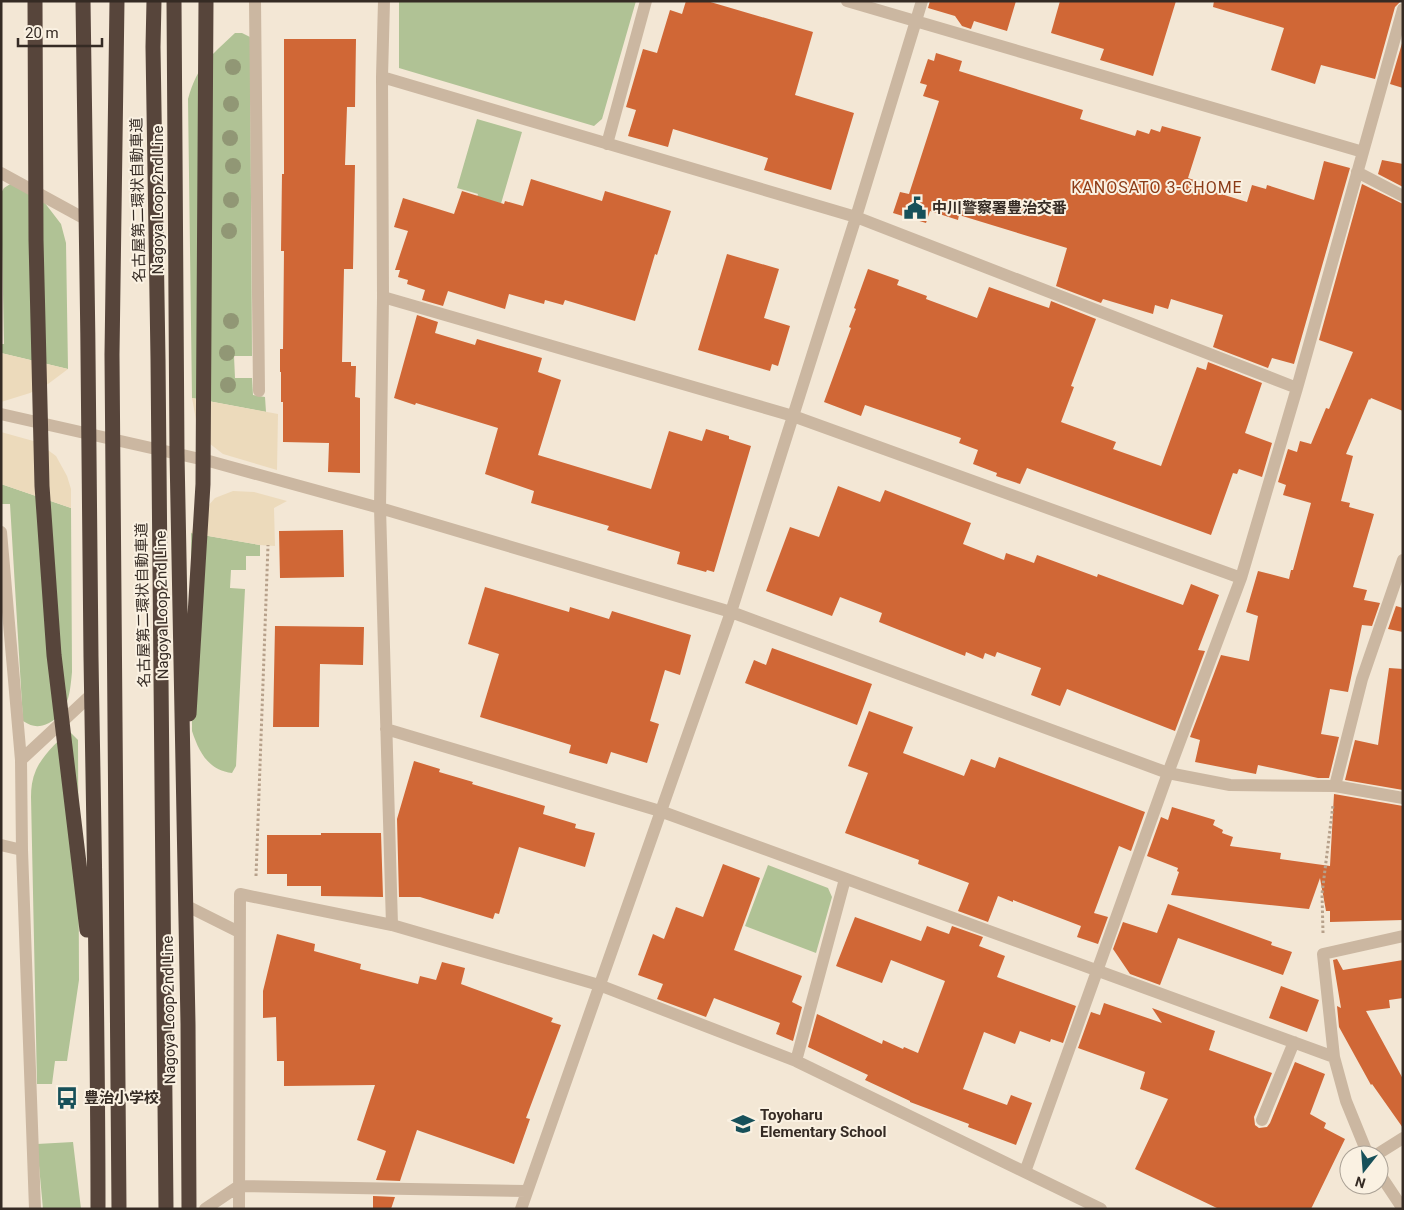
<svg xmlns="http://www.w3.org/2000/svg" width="1404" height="1210" font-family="Roboto,'Noto Sans JP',sans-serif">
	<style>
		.green { fill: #b0c295 }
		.plaza { fill: #ecdabb }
		.building { fill: #d06736 }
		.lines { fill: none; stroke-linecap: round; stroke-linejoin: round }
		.path { stroke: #b7a18b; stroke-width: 3; stroke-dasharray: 2.5 2.5; stroke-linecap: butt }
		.minor { stroke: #cbb7a1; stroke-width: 12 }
		.highway { stroke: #57453b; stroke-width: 15 }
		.tree { fill: #919775 }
		.labels { text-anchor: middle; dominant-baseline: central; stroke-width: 4; stroke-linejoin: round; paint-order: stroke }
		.street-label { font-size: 15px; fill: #352b24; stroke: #faf1e2 }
		.poi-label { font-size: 15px; font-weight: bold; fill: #352b24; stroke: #faf1e2; text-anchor: start }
		.neighbourhood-label { font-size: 16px; letter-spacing: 1px; fill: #8a3b17; stroke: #faf1e2 }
	</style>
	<rect width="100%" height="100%" fill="#f3e7d5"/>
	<path class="green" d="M399,1H636L602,119L594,126L399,68Z
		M235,33H242L250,37L252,356H234L235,378H252L253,395L265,397L266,412L192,398L188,99C198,64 210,57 235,33Z
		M477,119L522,132L495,224L471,217L478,194L457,188Z
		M15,181L38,194L61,224L66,243L68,369L1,353V344H4L1,193L4,188Z
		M1,484L71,508L72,672C70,692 69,713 49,723C38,728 33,727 23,721L10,504H1Z
		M191,533L260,545V556H246V570H231L230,588L245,589L236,766L232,773C208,770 199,752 192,731Z
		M70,732L78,740L79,980L67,1061H55L52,1084H37L31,797C31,788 32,779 36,770C41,758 59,738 70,732Z
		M768,865L828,888L832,897L816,953L745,926Z
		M73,1142L81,1209H43L37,1144Z"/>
	<path class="plaza" d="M1,353L68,369L48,384L30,393L1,402Z
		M192,398L278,414L277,470L223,454L205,440L197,425Z
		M1,432L37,442L56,456L67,476L71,489V508L1,484Z
		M233,491L254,492L287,501L274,508L275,546L260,545L191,533L200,515L215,498Z"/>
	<path class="building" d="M686,1H707L813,32L795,95L854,113L831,190L764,170L768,158L673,129L668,147L628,136L636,110L626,107L643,49L657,53L670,10L682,14Z
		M930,1H1016L1007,31L974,21L971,29L962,26L955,16L928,8Z
		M1060,1H1176L1153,76L1100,60L1104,49L1051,33Z
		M1214,1H1401L1395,7L1375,79L1321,65L1315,84L1271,70L1284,28L1213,7Z
		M284,39H356L355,107H347L345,165H355L353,269H344L342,362H351V366H356L355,397L360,398V473L328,472L329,443L283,442V402H281V372H280V349H283L284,251H281L282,174H284Z
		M1403,40V88L1390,84Z
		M936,53L962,61L959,71L1083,110L1080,119L1135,136L1137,130L1149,134L1151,129L1160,132L1162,126L1201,137L1188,178L1194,180L1192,185L1247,202L1252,185L1266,189L1267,185L1314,200L1324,161L1350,168L1294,364L1272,358L1268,368L1213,347L1223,315L1171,299L1168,309L1155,305L1153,314L1103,299L1101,303L1056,286L1067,248L959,215L958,220L930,211L926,223L893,213L900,192L909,194L939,101L923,96L927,85L920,83L928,59L934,61Z
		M1382,160L1403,164V187L1378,174Z
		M531,179L602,201L605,191L671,211L657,255L655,254L635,321L565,300L563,305L545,300L544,304L509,294L505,309L448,291L443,306L422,300L425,290L407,284L408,280L398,277L400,270H395L408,231L394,227L403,198L454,214L462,191L504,204L505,201L523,206Z
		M1362,184L1403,204V411L1371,398L1370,400L1369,399L1346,454L1353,456L1341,501L1350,503L1349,507L1374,514L1353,587L1367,590L1364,600L1380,603L1372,626L1362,625L1348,692L1330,689L1321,734L1339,737L1329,778H1318L1258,765L1256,774L1195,762L1200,740L1190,737L1221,655L1249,661L1258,616L1246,612L1258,571L1289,579L1291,570H1293L1311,503L1283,495L1286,485L1278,482L1288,449L1297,452L1300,441L1311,444L1326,408L1329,409L1353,352L1319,340Z
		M727,254L779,269L764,318L790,326L778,366L772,364L770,371L698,350Z
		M868,269L899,280L897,285L927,296L926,299L977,318L989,287L1049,308L1051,301L1096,319L1071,386L1074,387L1061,422L1116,442L1113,449L1161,466L1197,367L1206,370L1208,362L1262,383L1245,433L1272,443L1262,477L1239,469L1237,474L1233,473L1211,535L1027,468L1020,484L996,476L997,473L973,464L978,450L959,443L961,438L865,405L861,416L824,402L851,328L849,327L856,309L854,308Z
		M417,315L438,322L435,333L475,345L477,339L542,358L538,372L561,380L538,455L651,489L669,431L702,441L706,429L729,436V439L751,446L714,572L707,570L706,572L677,564L680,552L607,530L609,526L531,503L534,491L485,474L498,428L416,403L415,405L394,398Z
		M838,486L880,502L885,490L971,523L963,544L1004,560L1006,553L1034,563L1037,555L1097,577L1098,574L1183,605L1191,584L1219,595L1198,650L1205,651L1175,731L1067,689L1060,706L1031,695L1041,668L997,652L995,657L985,653L983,659L966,652L965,656L879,622L882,613L840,597L832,616L766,591L790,527L819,537Z
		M343,530L344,577L280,578L279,531Z
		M485,587L569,612L570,607L609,619L612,611L691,635L680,675L665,670L650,721L659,724L647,763L611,752L607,764L569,753L571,745L480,717L499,654L468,644Z
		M1396,606L1403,608V632L1388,629Z
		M275,626L364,627L363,665L320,664L319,727H273Z
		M772,648L872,684L857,725L745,683L754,660L766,665Z
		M1389,668L1403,669V790L1345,780L1355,740L1378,745Z
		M869,711L913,727L903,753L964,776L971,759L995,768L999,757L1145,812L1131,851L1119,846L1094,913L1108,917L1098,944L1077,937L1081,926L1013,900V902L998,896L988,922L958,911L969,883L918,864L919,860L845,833L868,773L848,766Z
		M414,761L440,769L439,772L473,782L472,784L545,806L543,814L576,824L575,828L595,833L585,867L519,847L499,914L495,913L493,919L420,897H399L397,819Z
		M1334,794L1403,806V920L1330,922V911H1326L1320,878L1309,909L1171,895L1179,872L1177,871L1178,868L1147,856L1161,817L1168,820L1172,807L1215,820L1213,825L1223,830L1222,833L1233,837L1230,846L1281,853L1280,859L1330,866Z
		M321,833H381L383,897L321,896V886H287V874H267V835H321Z
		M723,864L760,878L734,950L802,976L792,1002L802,1007L793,1041L776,1034L780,1023L714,998L706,1017L657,999L663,984L638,975L653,934L664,939L676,907L703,917Z
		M1168,904L1272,942L1271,945L1292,952L1283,975L1178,938L1160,985L1130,974L1113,949L1123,922L1157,933Z
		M855,917L921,941L927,926L949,934L952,926L983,937L979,946L1005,956L997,977L1076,1006L1063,1043L1051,1039L1050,1042L1020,1031L1015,1044L984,1032L963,1089L1007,1105L1011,1095L1032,1103L1016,1145L968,1127L969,1124L910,1102V1101L865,1080L868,1075L808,1047L817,1014L882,1044L883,1040L903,1049L904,1047L918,1053L945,981L891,960L882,983L836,966Z
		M277,934L315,944L314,951L361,964L360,969L418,984L420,976L436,980L442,962L465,968L461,984L553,1018L551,1022L561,1025L526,1118L530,1119L514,1164L417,1130L400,1181L376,1180L386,1151L357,1140L375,1085L284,1086V1061H277L276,1017L263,1018V991Z
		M1337,959L1343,970L1403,960V998L1389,1000L1390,1008L1366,1011L1403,1079V1128L1372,1084L1371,1085L1339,1027L1337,1006L1341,1008L1333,960Z
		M1281,986L1319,1000L1307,1032L1269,1018Z
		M1104,1003L1162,1023L1152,1008L1215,1031L1209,1050L1272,1073L1254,1117L1255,1125L1259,1128L1267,1127L1270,1123L1295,1062L1325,1074L1310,1114L1326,1123L1324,1128L1345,1139L1311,1209H1219L1135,1169L1168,1099L1140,1089L1145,1072L1078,1048L1091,1012L1100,1015Z
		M373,1196L395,1197L391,1209H373Z"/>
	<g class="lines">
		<path class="path" d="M256,876L268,545
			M1323,933L1322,894L1333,805"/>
		<path class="minor" d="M255,1L259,391
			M384,1L382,77L383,297L380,508L392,925
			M847,1L1363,152
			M382,77L856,217L1297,388
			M607,144L646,1
			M1357,172L1403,196
			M1,173L87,220
			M383,297L793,416L1241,578
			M1,414L209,461L380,508L731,612L1168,773L1230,785L1335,786L1403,798
			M1,532L21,760L22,850L1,845
			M386,729L660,811L1334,1057
			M21,760L92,694
			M1335,786L1362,679L1403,560
			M22,850L35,1209
			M185,905L239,932
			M796,1061L845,879
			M1262,1120L1294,1042
			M1368,1155L1346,1101L1334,1057L1323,954L1403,936
			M1376,1155L1403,1138
			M1025,1172L1168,773L1241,578L1297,388L1403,9
			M1379,1173L1403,1209
			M205,1209L239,1186L527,1191
			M239,1209L240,894L392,925L599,985L796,1061L1101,1209
			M521,1209L731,612L856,217L922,1"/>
		<path class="highway" d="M35,1L36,240L42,486L54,655L87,930
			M83,1C87,220 89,438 91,657C94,841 98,1025 98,1209
			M117,1L112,355L119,1209
			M154,1L153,47L158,359L166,1209
			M174,1L177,454L188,1024L189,1209
			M189,714L203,484L206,1"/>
	</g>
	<g class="tree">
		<circle cx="233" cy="67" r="8"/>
		<circle cx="231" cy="104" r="8"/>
		<circle cx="230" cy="138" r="8"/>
		<circle cx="233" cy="166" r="8"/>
		<circle cx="231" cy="200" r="8"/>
		<circle cx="229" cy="231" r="8"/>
		<circle cx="231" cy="321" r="8"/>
		<circle cx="227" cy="353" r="8"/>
		<circle cx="228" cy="385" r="8"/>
	</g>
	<defs>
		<symbol id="civic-bare" viewBox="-9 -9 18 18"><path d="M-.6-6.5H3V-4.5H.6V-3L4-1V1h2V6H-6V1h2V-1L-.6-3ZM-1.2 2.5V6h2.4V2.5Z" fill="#175059" stroke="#faf1e2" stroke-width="2.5" paint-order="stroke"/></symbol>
		<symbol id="bus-bare" viewBox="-9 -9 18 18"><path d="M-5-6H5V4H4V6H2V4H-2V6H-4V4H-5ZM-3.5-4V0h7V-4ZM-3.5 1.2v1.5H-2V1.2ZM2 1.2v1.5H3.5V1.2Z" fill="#175059" stroke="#faf1e2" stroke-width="2.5" paint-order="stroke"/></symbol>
		<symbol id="school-bare" viewBox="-9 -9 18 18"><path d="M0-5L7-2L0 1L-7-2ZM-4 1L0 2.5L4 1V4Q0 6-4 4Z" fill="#175059" stroke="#faf1e2" stroke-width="2.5" paint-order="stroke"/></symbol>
	</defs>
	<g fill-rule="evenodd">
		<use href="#civic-bare" x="899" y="192" width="32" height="32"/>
		<use href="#bus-bare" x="51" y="1082" width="32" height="32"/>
		<use href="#school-bare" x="727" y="1108" width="32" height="32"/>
	</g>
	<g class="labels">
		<g class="street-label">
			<text transform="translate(138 200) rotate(-91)">名古屋第二環状自動車道</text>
			<text transform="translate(158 200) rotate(-90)">Nagoya Loop 2nd Line</text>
			<text transform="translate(143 605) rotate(-91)">名古屋第二環状自動車道</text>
			<text transform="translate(162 605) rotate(-91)">Nagoya Loop 2nd Line</text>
			<text transform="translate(169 1010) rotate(-91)">Nagoya Loop 2nd Line</text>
		</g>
		<g class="poi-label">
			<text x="932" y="208">中川警察署豊治交番</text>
			<text x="84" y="1098">豊治小学校</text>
			<text x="760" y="1115">Toyoharu<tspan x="760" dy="17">Elementary School</tspan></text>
		</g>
		<g class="neighbourhood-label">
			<text x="1157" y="187">KANOSATO 3-CHOME</text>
		</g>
	</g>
	<rect width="1404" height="1210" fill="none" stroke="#352b24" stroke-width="5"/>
	<g transform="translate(1364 1170) rotate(197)"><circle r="24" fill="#faf1e2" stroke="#aba296"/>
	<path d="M0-4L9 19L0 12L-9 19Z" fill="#175059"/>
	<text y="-8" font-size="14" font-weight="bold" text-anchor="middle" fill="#352b24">N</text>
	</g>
	<path d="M18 38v8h84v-8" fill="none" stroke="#352b24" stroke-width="2.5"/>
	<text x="25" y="38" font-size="15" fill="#352b24" stroke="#faf1e2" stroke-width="4" paint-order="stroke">20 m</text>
</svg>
